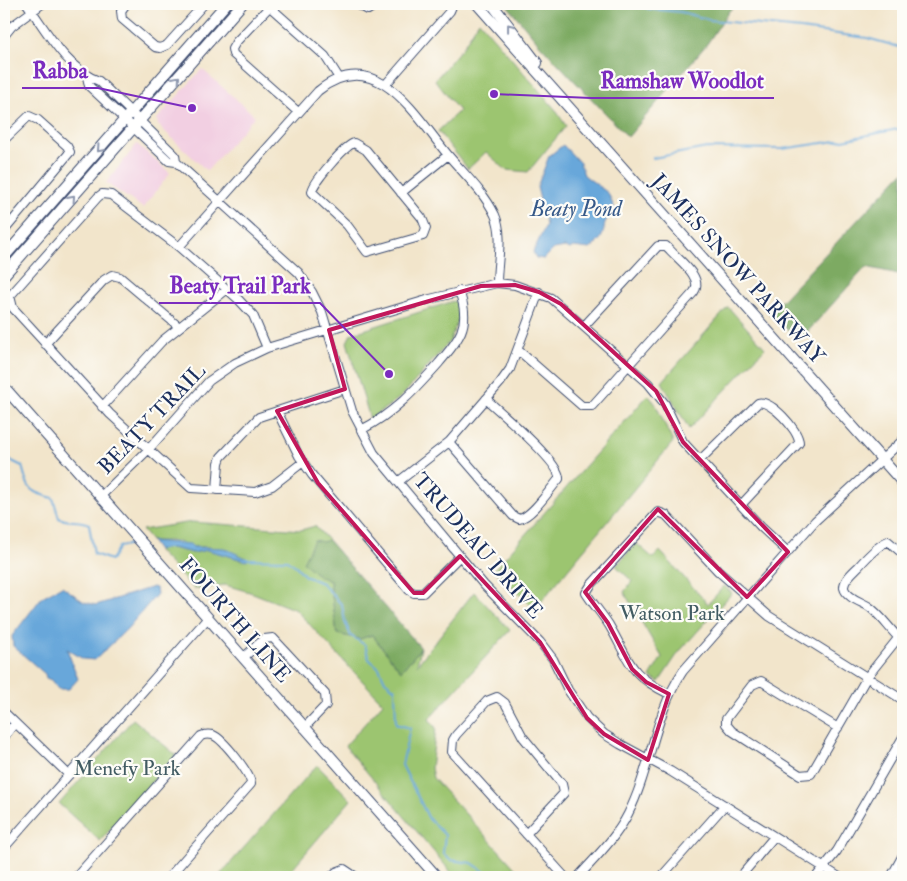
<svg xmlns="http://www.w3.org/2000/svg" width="907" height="881" font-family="'IM FELL Double Pica',serif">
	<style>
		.built { fill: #f2cfe2 }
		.green { fill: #9cc570; stroke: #5c7a67 }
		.forest { fill: #7daa62; stroke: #4c6c60 }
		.water { fill: #67a7da; stroke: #416b9c }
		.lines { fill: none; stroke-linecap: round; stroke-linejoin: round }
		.stream { stroke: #67a7da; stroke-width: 2 }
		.minor-casing { stroke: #3b4a6e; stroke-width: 10 }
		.major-casing { stroke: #3b4a6e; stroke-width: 12 }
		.minor { stroke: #fff; stroke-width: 8 }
		.major { stroke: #fff; stroke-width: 10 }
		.oneway { stroke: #8d97ae }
		.marked { fill: none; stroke: #c2185b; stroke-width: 4; stroke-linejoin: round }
		.labels { text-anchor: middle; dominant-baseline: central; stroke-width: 4.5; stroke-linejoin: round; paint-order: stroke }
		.street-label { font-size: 21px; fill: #1b2f5e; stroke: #fdfcf7 }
		.park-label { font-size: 21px; fill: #425c63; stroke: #fdfcf7 }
		.water-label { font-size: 22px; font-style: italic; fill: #365989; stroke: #fdfcf7 }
		.leader { fill: none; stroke: #7b2cbf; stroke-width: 2 }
		.callout-dot { fill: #7b2cbf; stroke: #fdfcf7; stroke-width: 2 }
		.callout-label { font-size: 22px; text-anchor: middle; font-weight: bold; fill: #7b2cbf; stroke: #fdfcf7; stroke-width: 4.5; stroke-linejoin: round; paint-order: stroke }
	</style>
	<rect width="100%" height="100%" fill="#fdfcf7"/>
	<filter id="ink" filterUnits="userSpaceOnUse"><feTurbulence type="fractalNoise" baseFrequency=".02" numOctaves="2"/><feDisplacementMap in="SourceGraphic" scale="10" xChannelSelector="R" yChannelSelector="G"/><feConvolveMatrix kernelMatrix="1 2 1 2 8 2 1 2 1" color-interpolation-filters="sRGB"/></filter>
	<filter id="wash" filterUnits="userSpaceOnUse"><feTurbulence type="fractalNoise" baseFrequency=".0096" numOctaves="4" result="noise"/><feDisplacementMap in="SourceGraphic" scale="20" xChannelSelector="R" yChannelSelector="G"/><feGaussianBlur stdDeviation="1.12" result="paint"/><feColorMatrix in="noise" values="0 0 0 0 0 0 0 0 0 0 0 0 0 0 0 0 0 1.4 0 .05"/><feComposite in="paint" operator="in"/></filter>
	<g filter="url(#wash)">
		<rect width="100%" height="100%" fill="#f2e5cb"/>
		<path class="built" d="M202,69L255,116L207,171L158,125L157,119Z
			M137,144L170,173L143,208L106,183Z"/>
		<path class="green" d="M479,21L555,109L566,126L528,172L506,170L486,152L468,169L438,131L459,111L435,80L462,48Z
			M454,301L458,304L459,317L450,341L402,396L370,419L347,342L351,334Z
			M728,307L765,348L689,429L662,382Z
			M648,395L655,403L673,442L535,609L494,570Z
			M192,522L301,530L315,526L328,540L323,542L319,576L330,581L337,634L360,639L372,635L401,671L421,648L417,665L474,592L510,630L429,719L436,728L431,768L433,778L523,877H455L345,746L383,703L296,610L253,593L225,585L194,589L157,550L171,548L193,553L207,550L222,553L242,560L209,547H193L176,541H151L142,530Z
			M636,543L653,558L660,551L708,604L724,586L732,593L679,652L659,682L650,677L662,657L624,592L632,581L616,566Z
			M133,719L176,755L100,841L59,804Z
			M317,765L351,800L285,877H218Z"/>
		<path class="forest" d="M506,4H737L729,11L707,44L628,137L540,45Z
			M903,172V275L866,267L801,339C789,334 780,321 769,314Z
			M314,540L323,542L328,540L421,648L401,671L372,635L360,639L337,634L330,581L319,576L303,562Z"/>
		<path class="water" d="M563,145L580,163L584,175L608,193L616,212C600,223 607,223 602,236C600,241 594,246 590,249L573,247L570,249L565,247L554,249L544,259L536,258L533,252L546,225L537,187L549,156Z
			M151,541L190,544L193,547L224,548L246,558L247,561L207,550L193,553L171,548L157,550Z
			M62,586L84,602L96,605L153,587L156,588L157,594L127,629L95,660L83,659L67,649L78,679L69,689H58L51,680L46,678L45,674L13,646L12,636L42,597Z"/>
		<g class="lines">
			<path class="stream" d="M631,4L650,9L681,12L710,20L801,29L867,38L903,48
				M653,158L707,148L782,149L843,140L903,128
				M4,440L8,459L22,466C29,491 28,491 53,498L59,518C69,523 78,519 89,524L94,554L111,560L119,547L131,544
				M244,559L287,560L296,566L305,576L322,583L342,605L345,622L351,636L365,645L369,659L379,668L385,681L395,689L396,724L410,728L402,765L429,819L445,835L443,853L450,860L472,863L492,877"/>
		</g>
	</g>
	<g filter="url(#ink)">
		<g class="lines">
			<defs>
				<path id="minor" d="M27,4C46,30 67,70 99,81L175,155L176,162L299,273L312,292L322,312L352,411L374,453L484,585L540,642L553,659L568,690L587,718L604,734L620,744L670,771L839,877
					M126,4L121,11L122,19L155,47L160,48L167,45L204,4
					M272,4L236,42L232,49L233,54L298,112
					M357,4L368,10L377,4
					M270,7L325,56L339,78
					M4,36L12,26L42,4
					M87,77L89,86L169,161L176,162
					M386,84L450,11L453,4
					M4,140L29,116L38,120L67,146L70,152L4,231
					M354,143L366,150L422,218L426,228L423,236L367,252L347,225L312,192C312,183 345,146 354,143Z
					M401,193L448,155
					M179,247L318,91C376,44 415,115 448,155C464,174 484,192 495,215C504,235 497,262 497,283
					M45,344L104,280L112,275L120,277L178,326
					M267,348L253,315L238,299L179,247L111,195L102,194L98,197L10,296L13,308L110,414L191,488L255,492L272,486L303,462
					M518,350L582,406H592L694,292C704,278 679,260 670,250L666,246H658L585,325
					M102,407L162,341L226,290
					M277,411L299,456L312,475L409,590L414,593H423L460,556
					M361,430C393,414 415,390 439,363C447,353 456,344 461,332C467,318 464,304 459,291
					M449,442L513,516L519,519C532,517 550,489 559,479C562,464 499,411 486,399
					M700,460L758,403C770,399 799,430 799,443L741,505
					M398,482L449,442L500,383L510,369L539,292
					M217,490L219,463L221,457L259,417L345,389
					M102,495L149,449L209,381L235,363L267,348L430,299L497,283L515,285L551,298L648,383L665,404L683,442L761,527L788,552
					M898,637C888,627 880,614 868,606C861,602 846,597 844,588C843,580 854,571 859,566C867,557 877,546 888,541L903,554
					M243,658L264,639L273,638L325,694L326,705L304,728
					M669,694C628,674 630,661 609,625C602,614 593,604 586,593L591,585L658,512L666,515L718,571L769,616L903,700
					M4,712L69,775
					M838,728L761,681L752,685L726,719V724L732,731L800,775L811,774L867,677L903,632
					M4,737L15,723
					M526,834L564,793L562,784L523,737L505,703L497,697L487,701L456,735L453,740L452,752L565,877
					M4,848L207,619
					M76,877L201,736C205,734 208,734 213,735C223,739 251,774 251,784L169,877
					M331,877L336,872L344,869L356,877
					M578,877C595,858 616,838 628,814C651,769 654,714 683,671L815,521L903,440
					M661,877L725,805
					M740,877L774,837
					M816,877L837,851L903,737
					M891,877L903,855"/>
				<path id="major" d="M477,4L903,483
					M492,4L537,63
					M4,257L226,4
					M4,275L242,4
					M4,387L437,877"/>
			</defs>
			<use href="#minor" class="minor-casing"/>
			<use href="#major" class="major-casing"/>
			<use href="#minor" class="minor"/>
			<use href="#major" class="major"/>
		</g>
		<defs><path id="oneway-chevron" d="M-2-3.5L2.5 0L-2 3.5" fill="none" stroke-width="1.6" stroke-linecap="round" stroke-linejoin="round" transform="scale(1.25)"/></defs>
		<g class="oneway">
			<use href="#oneway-chevron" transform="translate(510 27) rotate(-128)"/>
			<use href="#oneway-chevron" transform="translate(177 79) rotate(-49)"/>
			<use href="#oneway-chevron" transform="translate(100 149) rotate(132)"/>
			<use href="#oneway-chevron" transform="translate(72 198) rotate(-48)"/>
		</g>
	</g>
	<path class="marked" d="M515,285L539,292L561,304L656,391L683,442L788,552L747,597L658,509L585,592L608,623L632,669L646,682L669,694L648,760L604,734L587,718L540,642L460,556L423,593H414L318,483L277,411L345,389L329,330L481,286Z"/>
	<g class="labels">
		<g class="street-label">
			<text transform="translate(738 269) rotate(48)">JAMES SNOW PARKWAY</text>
			<text transform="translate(152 419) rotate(-46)">BEATY TRAIL</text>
			<text transform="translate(478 546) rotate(49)">TRUDEAU DRIVE</text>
			<text transform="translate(235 620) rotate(49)">FOURTH LINE</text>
		</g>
		<g class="park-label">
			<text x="672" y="613">Watson Park</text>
			<text x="127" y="768">Menefy Park</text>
		</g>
		<g class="water-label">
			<text x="576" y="209">Beaty Pond</text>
		</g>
	</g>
	<path class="leader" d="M192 108L98 88H22M494 94L591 98H774M389 374L320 303H159"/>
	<g class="callout-dot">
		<circle cx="192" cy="108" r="5"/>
		<circle cx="494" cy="94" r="5"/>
		<circle cx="389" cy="374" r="5"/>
	</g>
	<g class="callout-label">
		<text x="60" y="78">Rabba</text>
		<text x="682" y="88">Ramshaw Woodlot</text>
		<text x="240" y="293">Beaty Trail Park</text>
	</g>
	<rect width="907" height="881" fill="none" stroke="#fdfcf7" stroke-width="20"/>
</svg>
